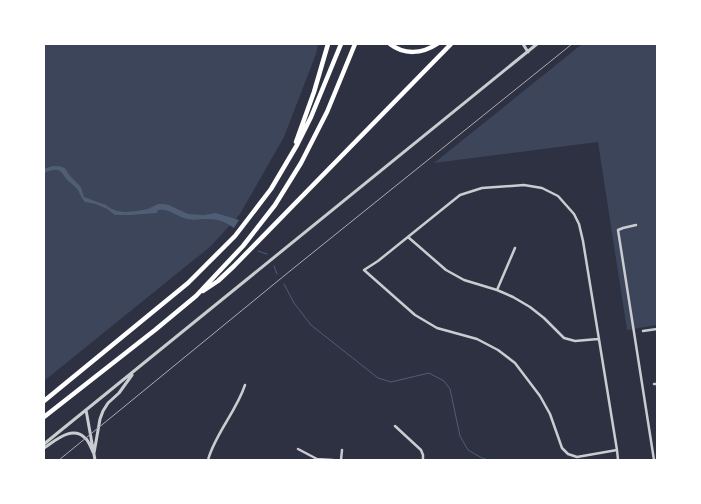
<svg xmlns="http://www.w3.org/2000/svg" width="701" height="504" font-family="Manrope,sans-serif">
<rect width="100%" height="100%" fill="#2d3142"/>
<!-- green -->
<path fill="#3c4559" d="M 44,44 L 318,44 L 316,54 L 284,137 L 240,214 L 211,246 L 44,381 Z
M 582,44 L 657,44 L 657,325 L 627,330 L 598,142 L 434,163 Z"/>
<!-- water -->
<path fill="#4f5d75" d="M 53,166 C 69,166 64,170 73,179 C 82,188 80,184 84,197 L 106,205 L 110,208 L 117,211 L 125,212 L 137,211 L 148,209 L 158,204 L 164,204 L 169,205 L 188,214 L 204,215 L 216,213 L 239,220 L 234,228 C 226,222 218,219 208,219 C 199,219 192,221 184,218 C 175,215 168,208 158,210 L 157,213 L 131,215 L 115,215 L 107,209 L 96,204 L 85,202 C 81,198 80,192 76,188 C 74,185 70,183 67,180 C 59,168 58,168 44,173 L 44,169 Z"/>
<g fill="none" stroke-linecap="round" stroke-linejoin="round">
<!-- stream -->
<path stroke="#4f5d75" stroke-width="1" d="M 258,251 L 267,254
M 274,266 L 277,274
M 284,284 L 294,303 L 311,325 L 378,378 L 391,382 L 429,373 L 444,381 L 450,389 L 460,436 L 468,450 L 482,458 L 489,460"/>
<!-- minor -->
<path stroke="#caccd0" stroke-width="2.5" d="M 636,225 L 623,228 L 618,230 L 654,460
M 408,237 L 446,270 L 464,280 L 497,290 L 513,297 L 530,307 L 544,318 L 564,338 L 575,341 L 598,339
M 497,290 L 515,248
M 643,331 L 657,329
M 654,384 L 657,384
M 395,426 L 421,450 L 423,455 L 423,460
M 298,449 L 317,459 L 333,460
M 617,450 L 577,457 L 568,454 L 562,448 L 550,414 L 540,396 L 515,363 L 498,350 L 477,339 L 437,328 L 415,315 L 364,270 L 378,261 L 460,195 L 482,188 L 524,185 L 542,188 L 558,196 L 574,214 L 579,224 L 583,241 L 617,450 L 618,460
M 208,460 C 215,434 236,412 245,385
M 341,460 L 342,450"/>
<!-- tertiary -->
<path stroke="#caccd0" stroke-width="3" d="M 523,44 L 528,52
M 86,410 L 95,460
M 44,444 L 537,44
M 44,448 C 55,441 72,425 85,438 C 89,441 91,448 93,452
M 94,453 L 100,419 L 103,411 L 108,403 L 119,393 L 132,375"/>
<!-- motorway -->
<path stroke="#fff" stroke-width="4.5" d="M 390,44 C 404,55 422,54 437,44
M 296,142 L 314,92 L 328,44
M 203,291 L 218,281 L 234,266 L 451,44
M 44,401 L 188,283 L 235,236 L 271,189 L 297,145 L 311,117 L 341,44
M 44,417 L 155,330 L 196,296 L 243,246 L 275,205 L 301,163 L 327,112 L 355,44"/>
<!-- rail -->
<path stroke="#abadb3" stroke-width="1" d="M 59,460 L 290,271 L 572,44"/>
</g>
<!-- border -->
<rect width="701" height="504" fill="none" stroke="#ffffff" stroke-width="90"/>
</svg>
